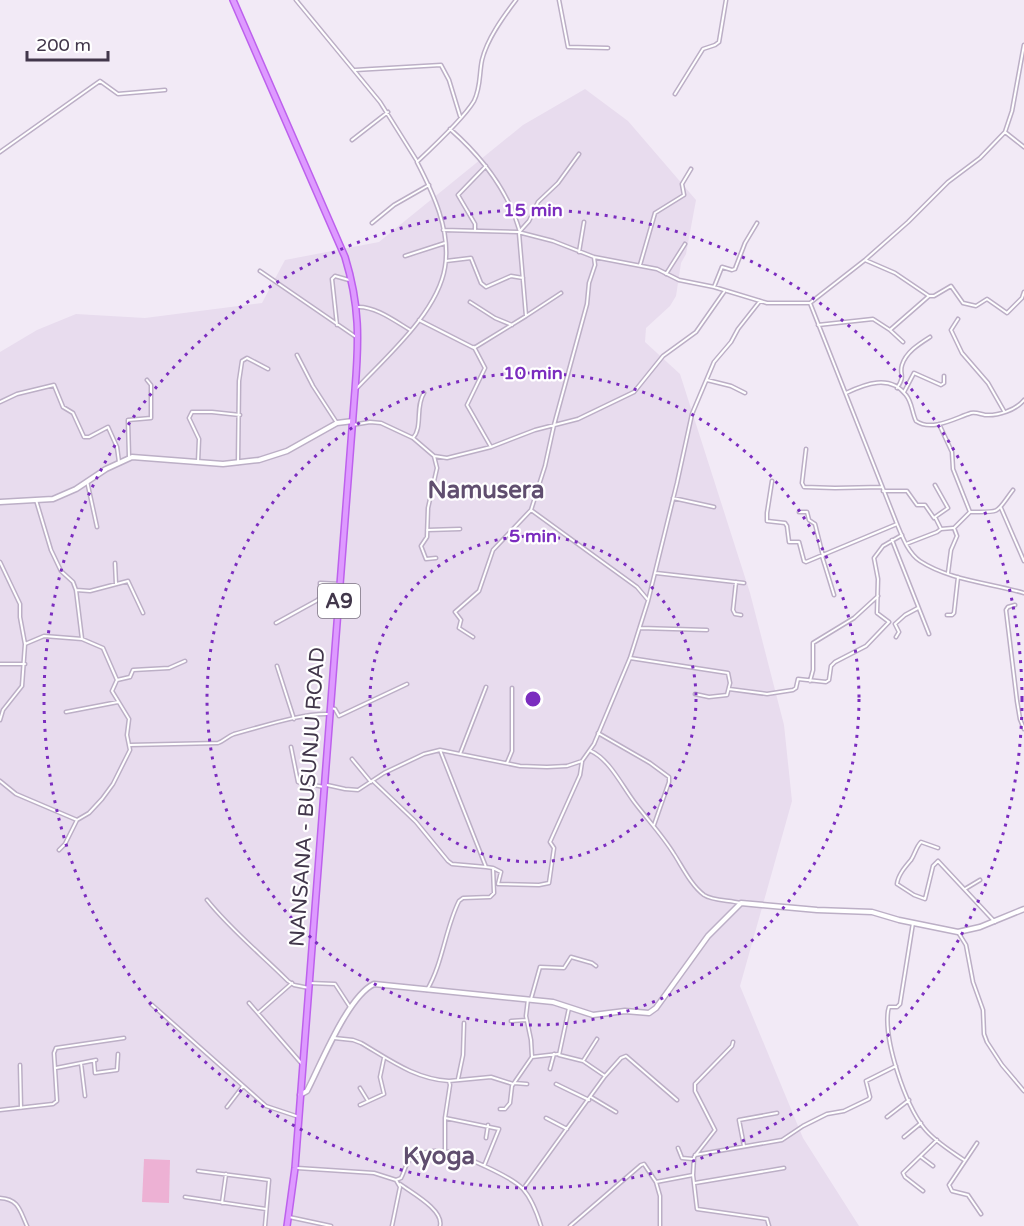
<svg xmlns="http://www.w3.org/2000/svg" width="1024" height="1226" font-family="'Varela Round',sans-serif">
<rect width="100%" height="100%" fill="#f2eaf6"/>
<!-- residential -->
<path fill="#e8dcee" d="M 585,89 L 628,121 L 696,200 L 686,254 L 681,263 L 676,296 L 670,306 L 646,328 L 645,342 L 680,374 L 750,593 L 784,725 L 792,801 L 740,986 L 803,1138 L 859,1226 L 0,1226 L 0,352 L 37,330 L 76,314 L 145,318 L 262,303 L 285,260 L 379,242 L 523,125 Z"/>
<!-- pitch -->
<path fill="#edb1d4" d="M 144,1159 L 170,1160 L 169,1203 L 142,1202 Z"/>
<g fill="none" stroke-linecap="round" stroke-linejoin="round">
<defs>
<path id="minor" d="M 296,0 L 380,102 L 417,161
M 559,0 L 568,47 L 608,48
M 355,70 L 441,65 L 449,80 L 460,116
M 675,94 L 703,49 L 715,45 L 719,42 L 726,0
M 450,129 C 482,157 508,190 520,232
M 1005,132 L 1012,111 L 1024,45
M 352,140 L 388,112
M 0,152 L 100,81 L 118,94 L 165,90
M 372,223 L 394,205 L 429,185
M 443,230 L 518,232 L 553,241 L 594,257 L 657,269 L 679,280 L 714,287 L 767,303 L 810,303 L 865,260 L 908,222 L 948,182 L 980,158 L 1005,132 L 1024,147
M 475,230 L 475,224 L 458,195 L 486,166
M 520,231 L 529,221 L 538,202 L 558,183 L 579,154
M 579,252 L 584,222
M 405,256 L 445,243
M 594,257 L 595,265 L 589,283 L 587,304 L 554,425 L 545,466 L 531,510 L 637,587 L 648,600
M 865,260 L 895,273 L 929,296 L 934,296 L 951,286 L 963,303 L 976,306 L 987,299 L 1007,313 L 1022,298 L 1024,292
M 446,261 L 471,258 L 481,283 L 486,287 L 511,276 L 523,278
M 640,265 L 655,213 L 684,195 L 682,184 L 691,169
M 260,271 L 356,337
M 666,274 L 685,244
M 714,287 L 722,267 L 732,270 L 735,269 L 745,243 L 757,223
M 470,302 L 495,318 L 512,325
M 810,303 L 897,524 C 902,536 908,553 920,561 C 949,580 990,583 1024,593
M 357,307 C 375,306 395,321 410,330
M 526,316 L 561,293
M 958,319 L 951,330 L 962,353 L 988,383 L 1004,411
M 419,320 L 474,348 L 526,316 L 519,233
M 337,325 L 332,279 L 335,276 L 349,280
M 818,325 L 873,319 L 890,330 L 929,296
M 890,330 L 903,342
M 474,347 L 485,368 L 467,405 L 491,447
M 297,355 L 313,386 L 337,423
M 707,380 L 731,386 L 745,393
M 357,388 C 387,356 438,312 445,267 C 451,230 433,193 417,162 C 433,147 464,118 474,101 C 481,87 479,74 482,60 C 487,39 503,17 516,0
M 897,388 C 906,375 899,375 902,365 C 906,352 919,344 930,337
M 904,392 L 914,373 L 941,385 L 944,383 L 944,376
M 846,393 C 865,384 890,374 906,395 C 912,402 912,413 916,421 C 932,432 955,418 971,413 C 976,412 980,414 985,415 C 998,416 1016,410 1024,400
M 0,402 L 17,394 L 54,385 L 63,407 L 73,413 L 84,437 L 89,437 L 108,427 L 117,447 L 119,462
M 939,424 L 952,452 L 953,469 L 970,512 L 954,528 L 957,536 L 951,550 L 948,573
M 352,425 L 370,422 L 381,423 L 413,438 L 434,456 L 447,458 L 491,447 L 535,430 L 578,419 L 634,392 L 663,356 L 696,332 L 724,292
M 413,438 C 423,427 415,407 424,393
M 806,449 L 802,483 L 804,487 L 835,488 L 882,487
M 434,456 L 437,468 L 428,508 L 427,537 L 421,546 L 426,559 L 436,558
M 129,457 L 128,420 L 151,418 L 151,385 L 147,380
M 198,462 L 199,439 L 189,418 L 192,412 L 212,412 L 240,415
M 238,463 L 239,381 L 242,361 L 247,358 L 268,369
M 87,481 L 97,527
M 772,481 L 767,513 L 767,521 L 785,523 L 787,526 L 789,542 L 799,542 L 804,561 L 806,562 L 897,524
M 935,485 L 948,508 L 935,517 L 941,529 L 953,528
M 883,491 L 907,491 L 917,505 L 925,505 L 934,518
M 673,498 L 714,507
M 36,500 L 51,550 L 61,571 L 73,582 L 76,590 L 82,639
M 1001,508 L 1024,561
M 799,512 L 807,512 L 809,520 L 815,524 L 823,556
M 971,512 C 1002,512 995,514 1013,490
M 427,530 L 460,529
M 892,540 L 929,634
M 906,544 L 937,532 L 941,529
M 822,556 L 834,595
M 0,562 L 20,604 L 20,617 L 25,644
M 115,563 L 116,584
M 656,573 L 744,583
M 736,582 L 733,610 L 735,614 L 741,615
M 76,590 L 90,591 L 128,581 L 143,613
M 1015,605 L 1008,607 L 1006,610 L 1017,701 L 1020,719 L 1024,729
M 947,615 L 952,615 L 954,613 L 958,577
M 276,623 L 316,601 L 320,598 L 320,583 L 340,584
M 640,628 L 707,630
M 473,637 L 459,628 L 461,620 L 455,612 L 479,591 L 493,550 L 531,510
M 896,637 L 899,632 L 895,624 L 905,615 L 918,608
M 630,658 L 728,673 L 730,683 L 727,695 L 709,697 L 695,694
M 0,664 L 25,664
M 277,666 L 294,719
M 117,680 L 130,677 L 133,670 L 169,668 L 185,661
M 810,681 L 813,670 L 813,643 L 854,618 L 878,596
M 729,689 L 767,694 L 793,690 L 796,688 L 798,679 L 826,682 L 829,680 L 831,666 L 835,662 L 866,646 L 889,622 L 877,613 L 878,579 L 874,558 L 883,546 L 902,535
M 331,708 L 335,709 L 339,716 L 407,684
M 66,712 L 118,702
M 0,720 L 3,710 L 22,686 L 25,644 L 44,636 L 82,639 L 103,648 L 117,680 L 112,691 L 129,719 L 127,735 L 130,750 L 113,784 L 102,799 L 89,813 L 77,820 L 16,794 L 0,781
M 598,733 L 650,763 L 669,777 L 669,782 L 654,825
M 130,745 L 218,743 C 224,741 228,736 234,734 C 261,727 301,713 329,714
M 291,747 L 298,782 L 324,787
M 591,751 C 610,760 622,786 635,803 C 648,820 663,836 674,854 C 683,868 691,885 704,895 C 713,901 730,900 740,903
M 460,754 L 486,687
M 352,759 L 371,782
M 507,763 L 512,751 L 512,688
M 373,781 L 416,822 L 448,861 L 452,864 L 486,867
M 327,785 L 345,789 L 358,790 L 384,773 L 424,754 L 440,750 L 520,766 L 547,767 L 567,766 L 582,761 L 594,744 L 630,658 L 648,601 L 677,483 L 692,414 L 714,362 L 731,342 L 738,329 L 760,301
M 938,848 L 921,842 C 916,847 915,854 911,860 C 905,867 898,875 897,884 L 914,895 L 925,899 L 933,866 L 938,861 L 995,922
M 59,850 L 65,844 L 77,820
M 493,868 L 501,872 L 498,884 L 539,885 L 549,883 L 554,848 L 550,842 L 580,775 L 582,762
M 965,889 L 980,880
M 207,900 C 231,930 261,954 288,981 L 294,985 L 309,988
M 913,923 L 900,1004 L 897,1007 L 889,1007 L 888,1011 C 884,1041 905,1104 924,1128 C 934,1141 951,1151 964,1160
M 958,932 L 966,945 L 973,982 L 983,1010 L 984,1034 L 987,1042 L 1002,1065 L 1024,1091
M 309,983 L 335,984 L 350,1007
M 427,990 C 443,963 445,929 459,901 L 463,898 L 490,897 L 494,893 L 493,868 L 486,867 L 440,750
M 531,999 L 540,967 L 564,968 L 571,957 L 592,963 L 596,966
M 249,1003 L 302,1064
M 151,1004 L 266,1106 L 299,1117
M 258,1013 L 292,983
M 511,1021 L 526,1020
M 334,1038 L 353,1040 L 361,1043 C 390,1060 415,1079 449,1081 L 450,1085 L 445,1118 L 445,1150
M 532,1057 L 558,1054
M 94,1061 L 95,1073 L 117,1070 L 118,1054
M 583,1061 L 597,1039
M 81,1063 L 85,1096
M 20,1065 L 21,1108
M 56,1068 L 96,1060
M 550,1069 L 554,1054
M 605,1076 L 621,1058 L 626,1056 L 677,1100
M 458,1079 L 463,1055 L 464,1023
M 449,1081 L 491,1077 L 513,1084
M 514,1083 L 527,1084
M 556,1084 L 589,1100
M 360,1088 L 368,1101
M 591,1097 L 616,1112
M 360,1105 L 384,1094 L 380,1077 L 384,1058
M 227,1107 L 243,1086
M 500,1109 L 505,1109 L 510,1103 L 512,1086 L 532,1057 L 531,1040 L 526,1016 L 528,999
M 0,1110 L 53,1104 L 57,1101 L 54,1053 L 56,1048 L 124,1038
M 887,1117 L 909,1100
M 445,1118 L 499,1129 L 484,1166
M 546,1118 L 567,1129
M 904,1137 L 921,1123
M 486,1138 L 488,1125
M 977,1143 L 949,1185 L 952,1191 L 968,1195 L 981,1214
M 744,1146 L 739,1120 L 777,1113
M 678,1148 L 682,1158 L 693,1159
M 695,1155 L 782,1140 L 803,1126 L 827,1114 L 844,1111 L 869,1099 L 870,1097 L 866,1081 L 896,1066
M 921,1157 L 933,1166
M 297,1168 L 374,1173 L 396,1180 L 401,1178 C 405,1171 405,1163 412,1158 C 421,1152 433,1150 444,1151 C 460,1154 511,1176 523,1189 C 532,1199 537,1213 541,1226
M 198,1171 L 269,1180 L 265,1226
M 693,1175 L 697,1209 L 767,1219 L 769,1226
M 656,1182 L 660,1196 L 660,1226
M 695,1183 L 784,1168
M 400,1184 C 412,1193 444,1210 440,1226
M 523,1189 L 605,1076 L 583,1061 L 559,1055 L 569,1008
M 923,1191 L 905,1177 L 903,1173 L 937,1140
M 185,1197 L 266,1209
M 0,1198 C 19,1199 20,1211 27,1226
M 222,1203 L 226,1174
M 289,1217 L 331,1226
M 392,1226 L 400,1187 L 396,1180
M 570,1226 L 641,1165 L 644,1164 L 656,1182 L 693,1175 L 694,1157 L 715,1130 L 695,1091 L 695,1084 L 732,1046 L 733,1042"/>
<path id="tertiary" d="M 0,502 L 53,499 L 76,489 L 106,469 L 132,457 L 223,464 L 259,460 L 287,451 L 337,423 L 353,421
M 300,1095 L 307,1091 C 321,1064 348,996 374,984 L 553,1002 L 593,1015 L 625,1011 L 649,1013 L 656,1008 L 708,936 L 741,903 L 817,910 L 872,912 L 899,920 L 958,932 L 980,927 L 1024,909"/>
<path id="primary" d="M 233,0 L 345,257 C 360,306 359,340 355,390 L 295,1168 L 287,1226"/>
</defs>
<!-- minor casing -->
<use href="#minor" stroke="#bcafc6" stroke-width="5"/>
<!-- tertiary casing -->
<use href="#tertiary" stroke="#bcafc6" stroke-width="7"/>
<!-- primary casing -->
<use href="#primary" stroke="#bd61ed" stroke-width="8"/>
<!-- minor -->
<use href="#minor" stroke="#fff" stroke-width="2"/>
<!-- tertiary -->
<use href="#tertiary" stroke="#fff" stroke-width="4"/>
<!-- primary -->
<use href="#primary" stroke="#de9aff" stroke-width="5"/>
</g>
<!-- distance rings -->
<g fill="none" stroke="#7b2cbf" stroke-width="3" stroke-dasharray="3 6">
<circle cx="533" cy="699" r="163"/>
<circle cx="533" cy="699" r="326"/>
<circle cx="533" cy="699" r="489"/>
</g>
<g text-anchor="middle" stroke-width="4.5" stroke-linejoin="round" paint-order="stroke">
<!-- shield labels -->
<rect fill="#fff" stroke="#7b7381" stroke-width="1.5" x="318" y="584" width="42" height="34" rx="4.5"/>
<g font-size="20" font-weight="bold" fill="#42374b">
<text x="339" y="608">A9</text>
</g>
<!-- street labels -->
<g font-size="21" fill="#42374b" stroke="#fff">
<text transform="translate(307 797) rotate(-86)" y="7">NANSANA - BUSUNJU ROAD</text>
</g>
<!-- quarter labels -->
<g font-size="24" font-weight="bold" fill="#604e6f" stroke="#fff">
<text x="486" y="498">Namusera</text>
<text x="439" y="1164">Kyoga</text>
</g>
</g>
<circle cx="533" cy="699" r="9" fill="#7b2cbf" stroke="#fff" stroke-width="3"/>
<g font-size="18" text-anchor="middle" font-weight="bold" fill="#7b2cbf" stroke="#fff" stroke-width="4.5" stroke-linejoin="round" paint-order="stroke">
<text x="533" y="216">15 min</text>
<text x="533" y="379">10 min</text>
<text x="533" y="542">5 min</text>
</g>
<!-- scale -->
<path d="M27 51v9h81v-9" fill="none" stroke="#42374b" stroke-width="3"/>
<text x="36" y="51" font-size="18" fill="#42374b" stroke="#ffffff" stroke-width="4.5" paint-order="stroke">200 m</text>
</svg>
